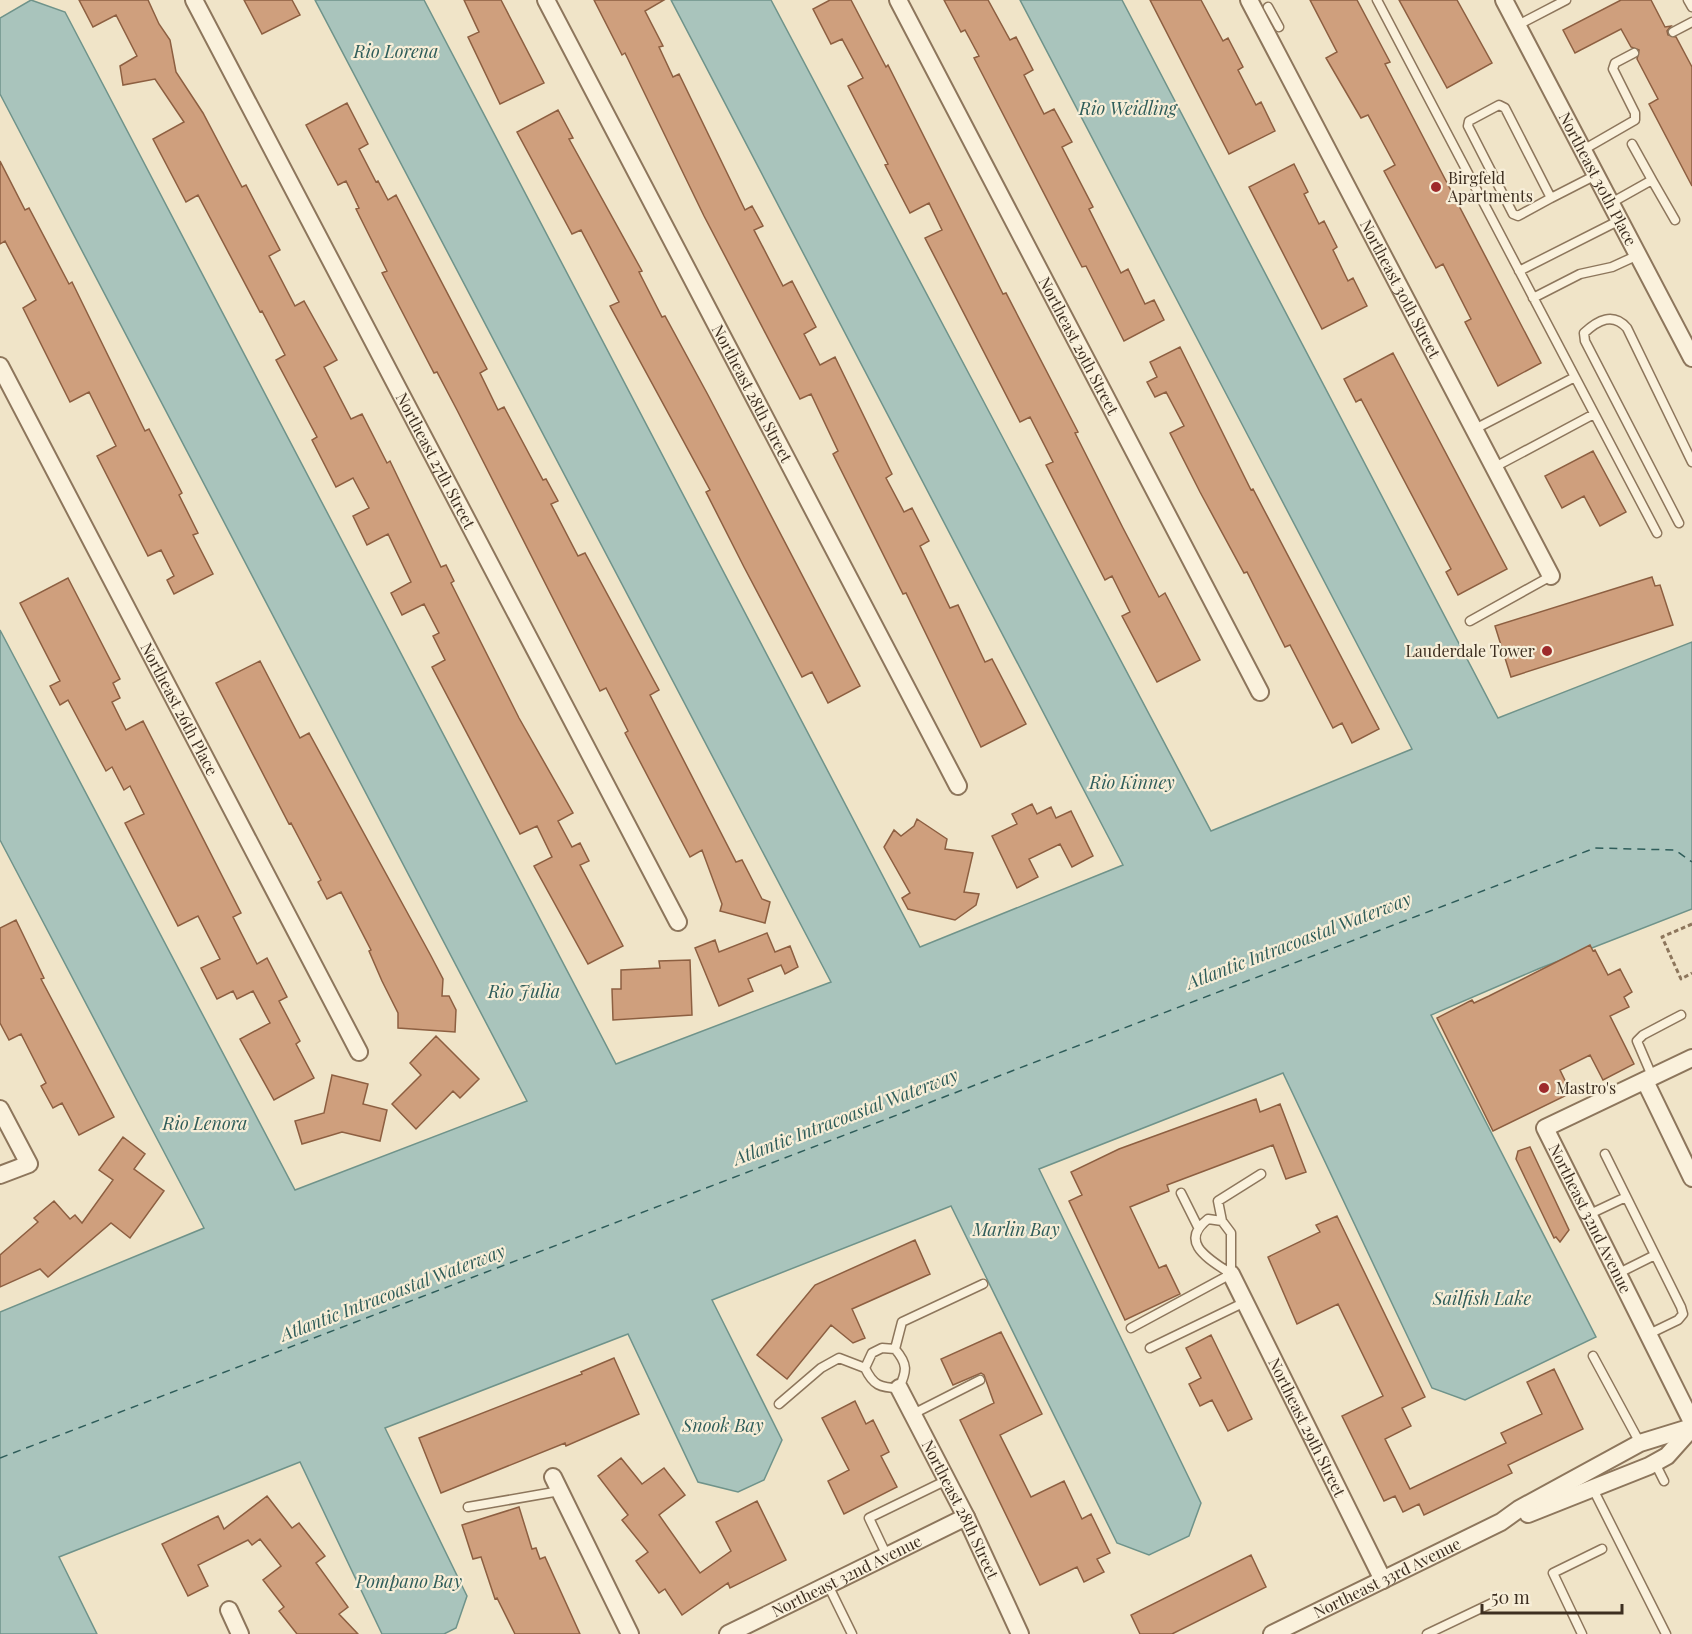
<svg xmlns="http://www.w3.org/2000/svg" width="1692" height="1634" font-family="'Playfair Display',serif">
<rect width="100%" height="100%" fill="#f0e4c8"/>
<!-- water -->
<path fill="#a9c4bc" stroke="#6f938a" stroke-width="1.5" d="M 31,0 L 65,12 L 616,1064 L 831,982 L 315,0 L 424,0 L 920,947 L 1123,865 L 671,0 L 771,0 L 1211,831 L 1412,749 L 1020,0 L 1122,0 L 1498,718 L 1692,642 L 1692,909 L 1538,969 L 1431,1015 L 1596,1337 L 1465,1400 L 1432,1388 L 1283,1073 L 1039,1169 L 1201,1503 L 1189,1536 L 1149,1555 L 1117,1543 L 951,1206 L 712,1300 L 782,1440 L 764,1480 L 738,1492 L 698,1482 L 628,1334 L 385,1428 L 467,1596 L 456,1628 L 444,1634 L 382,1634 L 300,1462 L 59,1557 L 97,1634 L 0,1634 L 0,1312 L 204,1228 L 0,840 L 0,630 L 295,1190 L 527,1101 L 0,94 L 0,18 Z"/>
<g fill="none" stroke-linecap="round" stroke-linejoin="round">
<!-- ferry -->
<path stroke="#2f5d5a" stroke-width="1.5" stroke-dasharray="8 6" stroke-linecap="butt" d="M 0,1458 L 1595,848 L 1675,850 L 1692,862"/>
</g>
<!-- building -->
<path fill="#cf9f7d" stroke="#8d5f41" stroke-width="1.5" d="M 79,0 L 148,0 L 159,24 L 170,40 L 176,72 L 203,113 L 242,187 L 246,185 L 280,250 L 269,256 L 295,306 L 304,301 L 337,360 L 324,367 L 351,419 L 362,414 L 387,463 L 390,461 L 441,567 L 446,565 L 454,581 L 451,583 L 519,718 L 573,813 L 558,821 L 572,847 L 580,843 L 589,861 L 580,865 L 623,946 L 588,964 L 534,866 L 552,857 L 537,826 L 520,834 L 432,667 L 445,660 L 433,636 L 439,633 L 424,604 L 402,615 L 391,593 L 411,582 L 388,534 L 367,545 L 353,516 L 369,508 L 353,478 L 336,487 L 312,440 L 317,437 L 276,360 L 285,355 L 262,311 L 260,312 L 198,195 L 186,202 L 153,139 L 184,122 L 155,79 L 123,85 L 120,66 L 137,56 L 116,15 L 93,27 Z
M 244,0 L 292,0 L 300,15 L 262,34 Z
M 464,0 L 501,0 L 544,83 L 500,104 L 468,37 L 479,32 Z
M 594,0 L 664,0 L 645,11 L 663,46 L 659,47 L 673,77 L 679,74 L 745,210 L 752,206 L 763,226 L 754,230 L 783,286 L 792,281 L 816,327 L 804,334 L 820,365 L 835,357 L 892,474 L 886,478 L 904,512 L 912,508 L 929,541 L 920,546 L 950,608 L 958,605 L 985,662 L 992,659 L 1026,724 L 981,747 L 906,593 L 903,594 L 833,454 L 838,451 L 811,394 L 800,399 L 704,216 L 625,53 L 622,55 Z
M 830,0 L 851,0 L 886,67 L 888,65 L 1003,294 L 1006,293 L 1078,432 L 1075,433 L 1123,528 L 1159,597 L 1165,593 L 1200,660 L 1157,682 L 1122,616 L 1130,612 L 1112,576 L 1105,580 L 1046,465 L 1053,462 L 1030,417 L 1020,422 L 925,238 L 942,230 L 929,203 L 910,213 L 885,165 L 888,164 L 848,86 L 863,78 L 842,39 L 831,44 L 813,9 Z
M 944,0 L 988,0 L 1010,40 L 1016,37 L 1033,70 L 1024,75 L 1044,114 L 1054,109 L 1072,142 L 1062,147 L 1093,207 L 1089,209 L 1121,273 L 1128,269 L 1145,304 L 1154,300 L 1164,320 L 1124,341 L 1086,266 L 1082,267 L 974,58 L 979,56 L 965,30 L 961,32 Z
M 1150,0 L 1201,0 L 1223,41 L 1228,38 L 1243,67 L 1238,70 L 1256,105 L 1261,102 L 1275,131 L 1229,154 Z
M 1310,0 L 1357,0 L 1390,62 L 1385,64 L 1541,363 L 1498,386 L 1465,322 L 1471,319 L 1443,264 L 1436,268 L 1384,171 L 1395,165 L 1368,115 L 1361,118 L 1326,58 L 1337,52 Z
M 1399,0 L 1457,0 L 1492,63 L 1447,88 Z
M 1621,0 L 1651,0 L 1665,27 L 1671,26 L 1667,31 L 1668,35 L 1676,37 L 1692,67 L 1692,186 L 1649,104 L 1658,99 L 1637,59 L 1639,50 L 1631,47 L 1621,29 L 1575,53 L 1563,30 Z
M 347,103 L 368,144 L 359,149 L 376,182 L 378,181 L 388,200 L 396,195 L 487,369 L 480,373 L 498,410 L 504,407 L 543,480 L 546,479 L 558,501 L 551,504 L 578,556 L 585,553 L 659,690 L 650,695 L 736,862 L 742,860 L 762,899 L 770,902 L 765,923 L 720,911 L 722,904 L 702,850 L 690,857 L 625,733 L 628,731 L 606,688 L 600,691 L 457,410 L 437,372 L 434,373 L 382,273 L 387,271 L 356,209 L 359,208 L 346,181 L 338,185 L 306,125 Z
M 558,110 L 573,138 L 569,139 L 642,271 L 639,272 L 662,317 L 665,316 L 708,395 L 860,686 L 828,703 L 812,672 L 802,677 L 744,567 L 706,492 L 710,490 L 610,306 L 619,302 L 581,230 L 572,234 L 517,132 Z
M 0,161 L 25,210 L 29,208 L 69,284 L 72,282 L 145,431 L 149,429 L 182,493 L 179,495 L 198,533 L 193,535 L 213,574 L 174,594 L 167,580 L 174,576 L 161,550 L 148,556 L 97,456 L 116,446 L 89,392 L 70,402 L 23,308 L 36,300 L 5,241 L 0,244 Z
M 1294,164 L 1308,192 L 1304,194 L 1319,224 L 1324,221 L 1337,247 L 1333,250 L 1348,281 L 1353,278 L 1367,306 L 1322,329 L 1249,187 Z
M 1180,347 L 1251,490 L 1253,489 L 1379,729 L 1352,743 L 1342,723 L 1333,728 L 1290,645 L 1285,647 L 1247,572 L 1244,573 L 1200,492 L 1170,433 L 1184,426 L 1166,392 L 1155,397 L 1147,382 L 1157,377 L 1150,362 Z
M 1393,353 L 1507,569 L 1458,595 L 1446,572 L 1451,569 L 1361,399 L 1356,402 L 1344,379 Z
M 1593,451 L 1626,512 L 1600,526 L 1584,496 L 1562,508 L 1545,476 Z
M 1652,577 L 1655,586 L 1660,585 L 1673,625 L 1511,677 L 1495,626 Z
M 68,578 L 120,679 L 113,683 L 120,698 L 112,702 L 126,730 L 143,721 L 241,913 L 233,917 L 257,964 L 267,958 L 287,997 L 279,1001 L 300,1041 L 296,1044 L 314,1078 L 274,1100 L 240,1039 L 270,1023 L 253,991 L 237,999 L 233,991 L 217,999 L 201,968 L 220,959 L 198,916 L 178,926 L 125,823 L 144,814 L 130,786 L 124,790 L 112,767 L 106,771 L 68,700 L 60,705 L 50,686 L 60,681 L 20,603 Z
M 260,661 L 300,738 L 309,733 L 431,956 L 443,979 L 442,996 L 449,996 L 456,1010 L 455,1032 L 398,1028 L 398,1013 L 382,981 L 369,951 L 371,950 L 341,892 L 327,899 L 318,882 L 321,880 L 291,823 L 289,824 L 216,683 Z
M 1032,804 L 1037,814 L 1051,807 L 1056,818 L 1071,811 L 1093,856 L 1072,867 L 1060,844 L 1029,859 L 1038,877 L 1017,888 L 992,836 L 1017,824 L 1012,814 Z
M 917,819 L 947,839 L 945,849 L 973,853 L 964,892 L 979,894 L 976,905 L 955,920 L 908,909 L 902,898 L 910,893 L 884,847 L 894,830 L 901,836 L 914,826 Z
M 16,920 L 44,978 L 41,979 L 114,1117 L 79,1135 L 62,1103 L 53,1108 L 41,1086 L 46,1083 L 21,1034 L 9,1040 L 0,1023 L 0,928 Z
M 767,933 L 775,952 L 790,946 L 798,967 L 785,974 L 781,965 L 748,979 L 753,991 L 719,1006 L 695,948 L 715,940 L 719,952 Z
M 1590,945 L 1593,951 L 1595,950 L 1608,975 L 1620,969 L 1632,992 L 1624,997 L 1629,1007 L 1610,1016 L 1634,1064 L 1603,1080 L 1590,1055 L 1560,1070 L 1571,1093 L 1493,1131 L 1437,1018 L 1472,1000 L 1474,1003 L 1489,996 Z
M 690,960 L 692,1015 L 613,1020 L 612,989 L 621,989 L 621,970 L 660,968 L 659,961 Z
M 436,1036 L 479,1079 L 460,1098 L 453,1091 L 416,1129 L 392,1104 L 421,1075 L 410,1063 Z
M 332,1075 L 368,1084 L 363,1104 L 387,1110 L 380,1141 L 342,1132 L 302,1144 L 295,1121 L 324,1113 Z
M 1256,1099 L 1260,1112 L 1280,1104 L 1306,1172 L 1286,1179 L 1273,1145 L 1167,1185 L 1169,1191 L 1130,1207 L 1159,1268 L 1166,1265 L 1180,1294 L 1125,1320 L 1069,1201 L 1082,1195 L 1071,1172 L 1119,1149 Z
M 123,1137 L 145,1154 L 134,1169 L 164,1191 L 130,1238 L 111,1223 L 48,1277 L 40,1269 L 0,1287 L 0,1255 L 38,1222 L 34,1218 L 54,1201 L 70,1219 L 75,1215 L 82,1223 L 113,1180 L 99,1170 Z
M 1530,1147 L 1569,1230 L 1560,1242 L 1556,1237 L 1554,1238 L 1516,1159 L 1518,1151 Z
M 1337,1216 L 1425,1397 L 1402,1408 L 1411,1426 L 1385,1439 L 1410,1489 L 1506,1443 L 1501,1433 L 1542,1414 L 1527,1382 L 1554,1369 L 1583,1429 L 1508,1465 L 1512,1473 L 1424,1515 L 1419,1504 L 1403,1512 L 1395,1496 L 1384,1501 L 1342,1416 L 1383,1396 L 1338,1304 L 1297,1324 L 1268,1257 L 1320,1232 L 1316,1225 Z
M 915,1240 L 930,1274 L 852,1309 L 865,1338 L 853,1343 L 831,1325 L 787,1379 L 757,1355 L 815,1285 Z
M 1001,1332 L 1042,1414 L 1000,1435 L 1031,1497 L 1064,1481 L 1082,1519 L 1091,1514 L 1110,1553 L 1097,1559 L 1104,1572 L 1084,1582 L 1077,1567 L 1040,1585 L 960,1420 L 994,1403 L 984,1375 L 981,1373 L 953,1385 L 941,1359 Z
M 1211,1335 L 1252,1419 L 1228,1431 L 1212,1400 L 1200,1406 L 1189,1384 L 1201,1378 L 1186,1348 Z
M 614,1358 L 639,1414 L 566,1446 L 565,1443 L 441,1493 L 419,1438 L 582,1374 L 581,1372 Z
M 855,1401 L 866,1424 L 873,1420 L 889,1452 L 881,1456 L 897,1487 L 844,1514 L 828,1481 L 849,1470 L 822,1418 Z
M 621,1458 L 642,1484 L 664,1468 L 685,1495 L 659,1515 L 700,1573 L 731,1551 L 716,1522 L 757,1501 L 786,1560 L 730,1588 L 728,1583 L 682,1615 L 665,1589 L 659,1593 L 636,1561 L 648,1552 L 622,1520 L 628,1515 L 598,1476 Z
M 267,1496 L 292,1528 L 299,1523 L 325,1556 L 316,1563 L 348,1607 L 339,1614 L 358,1634 L 297,1634 L 279,1611 L 284,1607 L 263,1580 L 281,1566 L 260,1539 L 252,1545 L 248,1540 L 198,1565 L 208,1586 L 188,1596 L 162,1544 L 218,1516 L 224,1529 Z
M 519,1507 L 532,1549 L 536,1548 L 540,1559 L 545,1557 L 580,1634 L 515,1634 L 497,1598 L 495,1599 L 481,1557 L 473,1559 L 462,1525 Z
M 1251,1555 L 1266,1587 L 1172,1634 L 1140,1634 L 1131,1615 Z"/>
<g fill="none" stroke-linecap="round" stroke-linejoin="round">
<defs>
<path id="lane" d="M 1377,0 L 1657,533
M 1688,0 L 1692,7
M 1268,7 L 1279,27
M 1518,25 L 1566,0
M 1673,32 L 1692,22
M 1632,144 L 1652,180
M 1583,150 L 1635,120 L 1635,113 L 1613,69 L 1615,63 L 1634,53
M 1551,198 L 1518,216 L 1513,214 L 1468,126 L 1469,121 L 1499,105 L 1505,108 L 1551,198 L 1596,175
M 1611,203 L 1652,180 L 1675,220
M 1519,271 L 1620,220
M 1533,298 L 1580,274 L 1612,267 L 1638,255
M 1473,430 L 1575,377
M 1493,468 L 1594,414
M 1679,523 L 1585,341 L 1584,333 C 1598,320 1613,312 1627,328 L 1692,462
M 1470,621 L 1551,576
M 1652,1076 L 1637,1041 L 1643,1035 L 1681,1015
M 1605,1154 L 1681,1307 L 1683,1314 L 1678,1320 L 1649,1334
M 1181,1193 L 1198,1227
M 1590,1214 L 1626,1197
M 1208,1219 L 1222,1221 L 1231,1233 L 1231,1274 C 1211,1260 1177,1243 1208,1219 Z
M 1222,1221 L 1218,1201 L 1261,1174
M 1619,1273 L 1655,1255
M 1131,1328 L 1231,1274
M 1150,1348 L 1245,1302
M 1593,1356 L 1640,1443
M 865,1368 L 872,1353 L 882,1348 L 895,1349
M 779,1404 L 821,1368 L 839,1358 L 865,1368 C 873,1385 880,1388 899,1388 C 907,1371 908,1364 895,1349 L 902,1322 L 983,1284
M 913,1414 L 980,1380
M 1655,1463 L 1664,1481
M 1592,1487 L 1666,1634
M 468,1507 L 560,1491
M 887,1556 L 869,1518 L 947,1480
M 828,1585 L 852,1634
M 1427,1634 L 1492,1603
M 1582,1634 L 1553,1573 L 1602,1549"/>
<g id="street">
<path id="s1" d="M 194,0 L 678,922"/>
<path id="s2" d="M 546,0 L 958,786"/>
<path id="s3" d="M 898,0 L 1260,692"/>
<path id="s4" d="M 1249,0 L 1551,576"/>
<path id="s5" d="M 1504,0 L 1692,358"/>
<path id="s6" d="M 0,366 L 359,1052"/>
<path id="s7" d="M 1692,1058 L 1545,1128 L 1692,1422"/>
<path d="M 1645,1081 L 1692,1178"/>
<path d="M 0,1109 L 29,1164 L 0,1175"/>
<path id="s8" d="M 1231,1274 L 1383,1580"/>
<path id="s9" d="M 899,1388 L 966,1517 L 1020,1634"/>
<path d="M 553,1477 L 630,1634"/>
<path d="M 1528,1514 L 1649,1466 L 1667,1456 L 1692,1428"/>
<path d="M 229,1610 L 240,1634"/>
<path id="s10" d="M 728,1634 L 966,1517"/>
<path id="s11" d="M 1272,1634 L 1501,1522 L 1519,1509 L 1640,1443 L 1692,1427"/>
</g>
</defs>
<!-- lane casing -->
<use href="#lane" stroke="#8d765c" stroke-width="11"/>
<!-- street casing -->
<use href="#street" stroke="#8d765c" stroke-width="20"/>
<!-- path -->
<path stroke="#8d765c" stroke-width="3" stroke-dasharray="4.5 3" stroke-linecap="butt" d="M 1692,924 L 1662,937 L 1681,979 L 1692,973"/>
<!-- lane -->
<use href="#lane" stroke="#faf1dc" stroke-width="8"/>
<!-- street -->
<use href="#street" stroke="#faf1dc" stroke-width="16"/>
</g>
<!-- markers -->
<g fill="#9e2a2b" stroke="#f7eed8" stroke-width="2">
<circle cx="1436" cy="187" r="6"/>
<circle cx="1547" cy="651" r="6"/>
<circle cx="1544" cy="1088" r="6"/>
</g>
<g text-anchor="middle" stroke-width="4.5" stroke-linejoin="round" paint-order="stroke">
<!-- poi labels -->
<g font-size="16" fill="#3d2e20" stroke="#f7eed8" text-anchor="start">
<text x="1448" y="184">Birgfeld<tspan x="1448" dy="18">Apartments</tspan></text>
<text x="1535" y="657" text-anchor="end">Lauderdale Tower</text>
<text x="1556" y="1094">Mastro's</text>
</g>
<!-- street labels -->
<g font-size="16" fill="#3d2e20" stroke="#f7eed8">
<text dy="6" stroke="none"><textPath href="#s5" startOffset="202">Northeast 30th Place</textPath></text>
<text dy="6" stroke="none"><textPath href="#s4" startOffset="326">Northeast 30th Street</textPath></text>
<text dy="6" stroke="none"><textPath href="#s3" startOffset="390">Northeast 29th Street</textPath></text>
<text dy="6" stroke="none"><textPath href="#s2" startOffset="444">Northeast 28th Street</textPath></text>
<text dy="6" stroke="none"><textPath href="#s1" startOffset="520">Northeast 27th Street</textPath></text>
<text dy="6" stroke="none"><textPath href="#s6" startOffset="387">Northeast 26th Place</textPath></text>
<text dy="6" stroke="none"><textPath href="#s7" startOffset="264">Northeast 32nd Avenue</textPath></text>
<text dy="6" stroke="none"><textPath href="#s8" startOffset="171">Northeast 29th Street</textPath></text>
<text dy="6" stroke="none"><textPath href="#s9" startOffset="136">Northeast 28th Street</textPath></text>
<text dy="6" stroke="none"><textPath href="#s10" startOffset="132">Northeast 32nd Avenue</textPath></text>
<text dy="6" stroke="none"><textPath href="#s11" startOffset="128">Northeast 33rd Avenue</textPath></text>
</g>
<!-- water labels -->
<g font-size="18" font-style="italic" fill="#2f5d5a" stroke="#f7eed8">
<text x="396" y="58">Rio Lorena</text>
<text x="1128" y="115">Rio Weidling</text>
<text x="1132" y="789">Rio Kinney</text>
<text transform="translate(1299 941) rotate(-21)" y="6">Atlantic Intracoastal Waterway</text>
<text x="524" y="998">Rio Julia</text>
<text transform="translate(846 1117) rotate(-21)" y="6">Atlantic Intracoastal Waterway</text>
<text x="205" y="1130">Rio Lenora</text>
<text x="1016" y="1236">Marlin Bay</text>
<text transform="translate(393 1293) rotate(-21)" y="6">Atlantic Intracoastal Waterway</text>
<text x="1482" y="1305">Sailfish Lake</text>
<text x="723" y="1432">Snook Bay</text>
<text x="409" y="1588">Pompano Bay</text>
</g>
</g>
<!-- scale -->
<path d="M1482 1604v9h140v-9" fill="none" stroke="#3d2e20" stroke-width="3"/>
<text x="1491" y="1604" font-size="18" fill="#3d2e20" stroke="#f7eed8" stroke-width="4.5" paint-order="stroke">50 m</text>
</svg>
